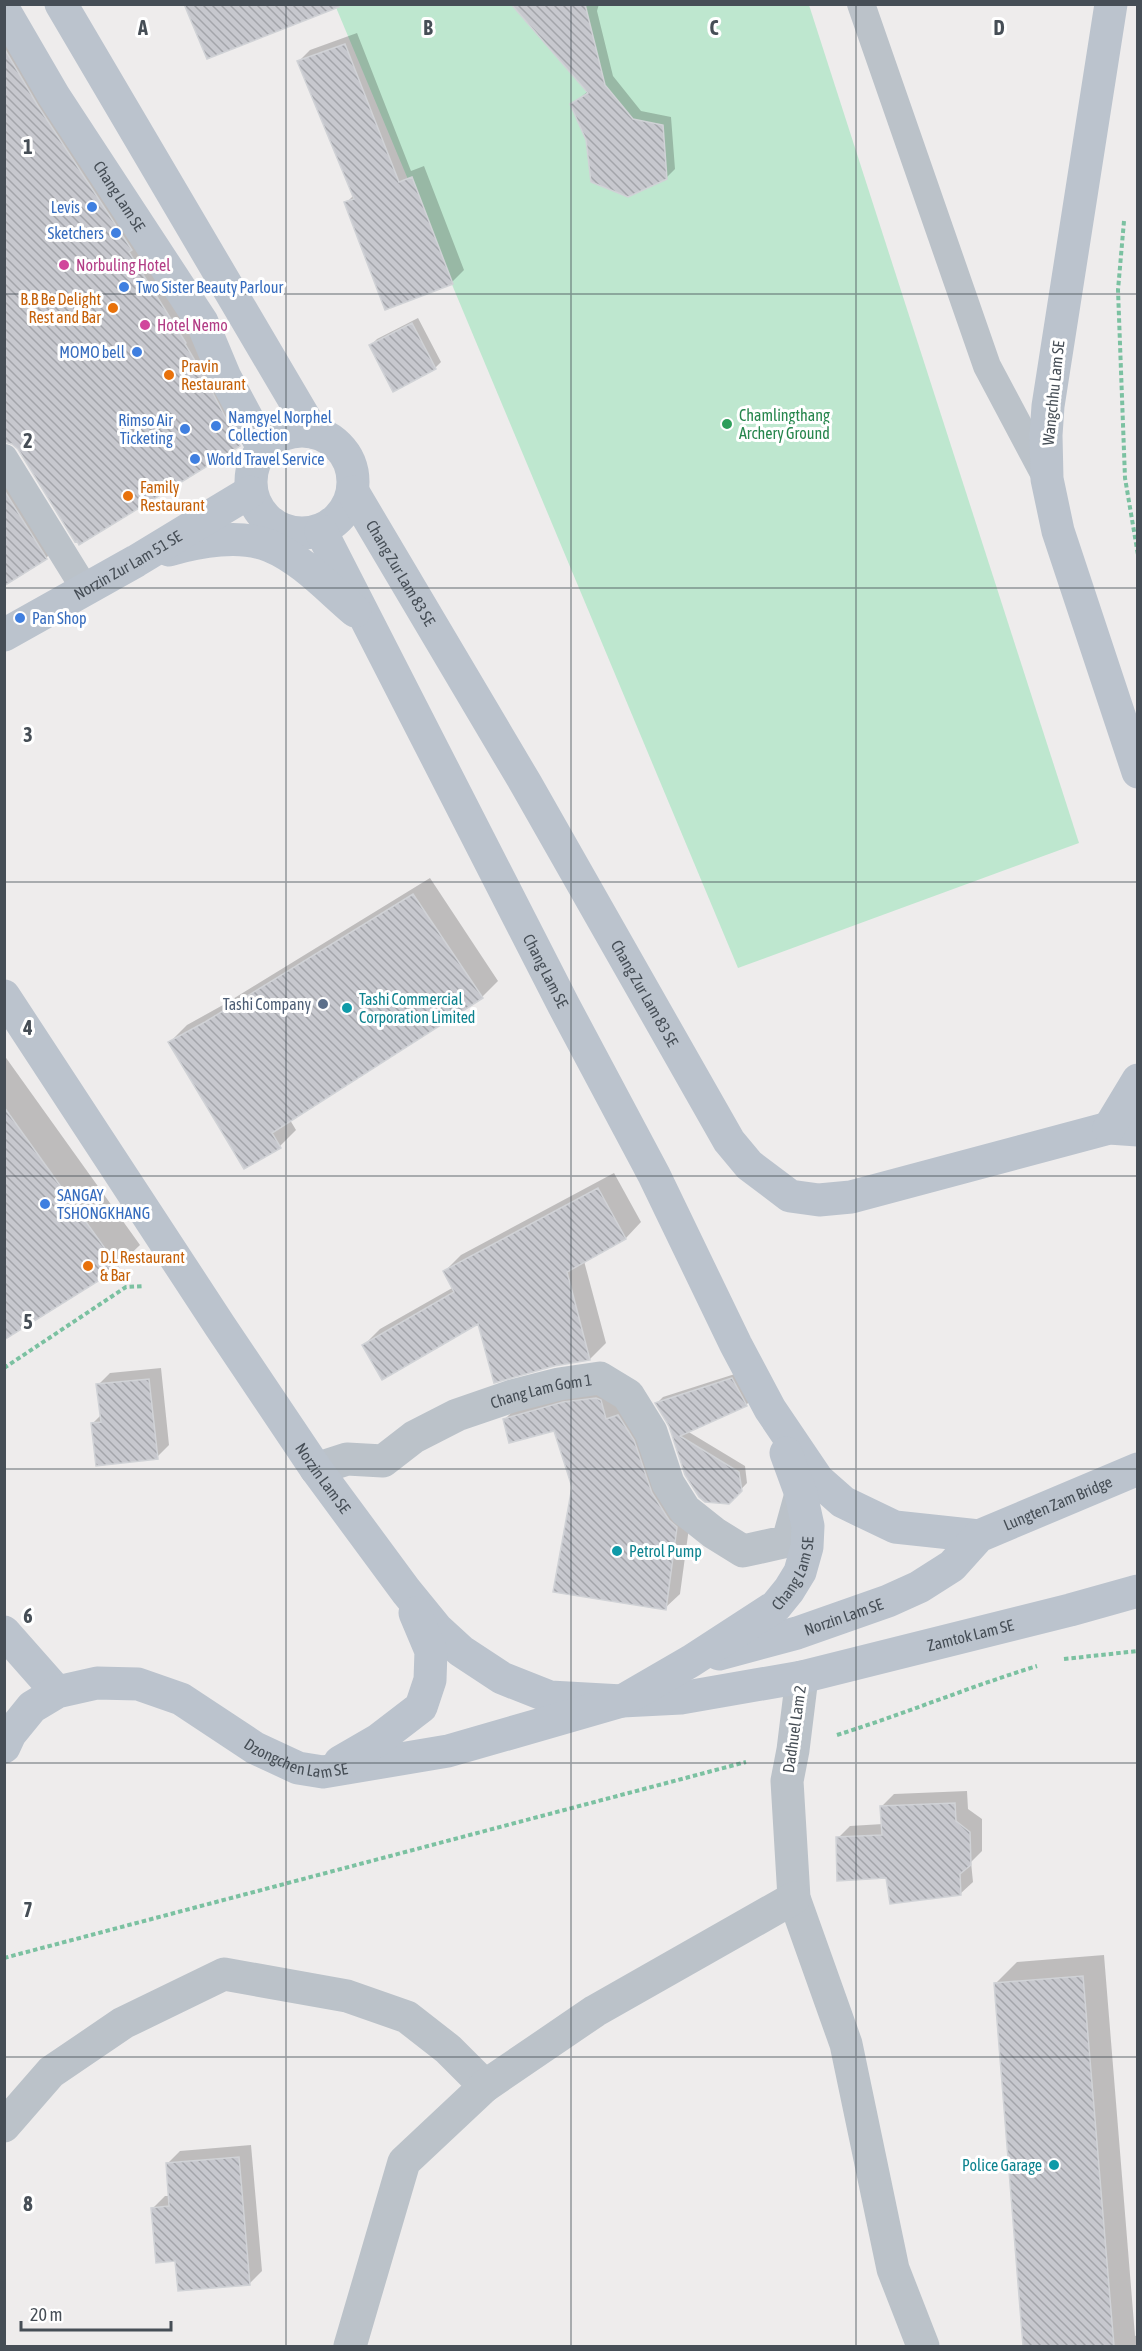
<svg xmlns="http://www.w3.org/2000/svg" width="1142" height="2351" font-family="'Asap Condensed',sans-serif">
<defs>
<pattern id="building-back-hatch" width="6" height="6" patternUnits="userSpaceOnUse" patternTransform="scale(1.5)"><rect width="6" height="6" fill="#c7c8ce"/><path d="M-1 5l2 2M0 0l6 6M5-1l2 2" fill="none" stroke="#a3a5aa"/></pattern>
</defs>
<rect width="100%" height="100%" fill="#eeecec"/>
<!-- garden -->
<path fill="#bee7cf" d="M 335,5 L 809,5 L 1079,843 L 738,968 Z"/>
<!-- shadow -->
<path fill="#0003" d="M 4,4 L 257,427 L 239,444 L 80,543 L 19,448 L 12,442 L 4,440 Z
M 519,4 L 599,4 L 597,11 L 613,76 L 641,111 L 671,117 L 675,169 L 666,178 L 588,139 L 572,105 L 588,91 Z
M 357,33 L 411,171 L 424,166 L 464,270 L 452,282 L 346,203 L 354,195 L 298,62 L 310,50 Z
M 418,318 L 441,362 L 435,368 L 371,345 L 377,339 Z
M 4,441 L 7,448 L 64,540 L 46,558 L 4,584 Z
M 430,878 L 498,981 L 482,997 L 290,1120 L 296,1130 L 280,1146 L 170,1042 L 187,1025 L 223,1005 Z
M 4,1055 L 140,1245 L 118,1266 L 4,1338 Z
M 614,1173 L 641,1222 L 626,1238 L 584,1261 L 606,1343 L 590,1359 L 479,1322 L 364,1345 L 380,1329 L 454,1287 L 445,1271 L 461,1255 Z
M 161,1368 L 169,1445 L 157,1457 L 93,1423 L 101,1415 L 98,1385 L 110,1373 Z
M 738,1373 L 752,1399 L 746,1405 L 687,1431 L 745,1466 L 747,1483 L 728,1503 L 670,1425 L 657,1403 L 663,1397 Z
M 611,1384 L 691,1513 L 680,1594 L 665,1608 L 574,1487 L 555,1429 L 505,1419 L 519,1405 Z
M 967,1791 L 968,1809 L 982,1819 L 982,1851 L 971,1862 L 973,1882 L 960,1894 L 888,1877 L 838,1838 L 850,1826 L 883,1824 L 882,1806 L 894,1794 Z
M 1104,1955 L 1135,2336 L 1138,2335 L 1138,2346 L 1025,2346 L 996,1983 L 1017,1962 Z
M 251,2145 L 262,2271 L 249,2284 L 177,2259 L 153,2208 L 165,2196 L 170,2196 L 167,2164 L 180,2151 Z"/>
<!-- building -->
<path fill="url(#building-back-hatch)" stroke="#d0d2d6" stroke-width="1.5" d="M 184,4 L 339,4 L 339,7 L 207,59 Z
M 511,4 L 585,4 L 605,85 L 633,119 L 663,125 L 667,179 L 628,197 L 591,182 L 586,140 L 570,104 L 588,93 Z
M 345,44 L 399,182 L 412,177 L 453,284 L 385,310 L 344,202 L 354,199 L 297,61 Z
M 4,48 L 38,106 L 132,250 L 129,252 L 186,343 L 185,344 L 203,374 L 240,446 L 79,545 L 77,541 L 75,542 L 18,449 L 12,444 L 4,442 Z
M 412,323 L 436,369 L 393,392 L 369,345 Z
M 4,490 L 47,559 L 4,586 Z
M 413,894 L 483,998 L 272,1133 L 281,1148 L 244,1169 L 168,1042 L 205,1022 Z
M 4,1107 L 119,1268 L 4,1340 Z
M 598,1188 L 626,1239 L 567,1272 L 590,1360 L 554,1366 L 494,1383 L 478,1324 L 382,1380 L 362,1345 L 454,1292 L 443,1271 Z
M 732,1378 L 747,1406 L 680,1436 L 739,1472 L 742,1491 L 729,1504 L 705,1502 L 699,1497 L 685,1475 L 669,1426 L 655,1403 Z
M 149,1379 L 158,1459 L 96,1466 L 91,1423 L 101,1422 L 96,1384 Z
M 596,1398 L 601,1400 L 606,1419 L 618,1415 L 634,1440 L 652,1493 L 669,1520 L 677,1527 L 666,1610 L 553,1592 L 572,1487 L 554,1431 L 509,1443 L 503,1419 L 563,1402 Z
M 955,1803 L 956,1821 L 970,1832 L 971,1865 L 960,1874 L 961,1895 L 890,1904 L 886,1878 L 837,1881 L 836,1837 L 882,1835 L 880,1806 Z
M 1083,1976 L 1114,2346 L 1023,2346 L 994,1983 Z
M 239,2157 L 250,2285 L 178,2291 L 175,2261 L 156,2263 L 151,2208 L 169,2206 L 166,2163 Z"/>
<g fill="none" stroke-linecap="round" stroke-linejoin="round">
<!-- path -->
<path stroke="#7bc1a1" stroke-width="4" stroke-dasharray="4.5 3" stroke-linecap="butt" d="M 1124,221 L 1118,290 L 1125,478 L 1138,555
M 4,1368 L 126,1287 L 144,1286
M 1064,1659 L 1138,1651
M 837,1735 C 904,1714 969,1687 1037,1666
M 4,1958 L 746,1762"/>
<!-- lane -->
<path stroke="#bbc2c9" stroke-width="28" d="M 861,4 L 987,366 L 1047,479
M 4,458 L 85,589"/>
<!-- street -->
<g stroke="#bbc2c9" stroke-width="33">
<path id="s1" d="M 316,1469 L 347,1459 L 383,1461 L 414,1437 L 457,1415 L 512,1396 L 559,1384 L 600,1378 L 628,1395 L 651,1432 L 668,1483 L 685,1510 L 714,1533 L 743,1551 L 788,1541 L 801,1494"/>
<path d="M 802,1677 L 793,1750 L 787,1781 L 794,1898 L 846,2044 L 893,2269 L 923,2346"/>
<path d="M 4,2126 L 51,2072 L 123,2023 L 224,1974 L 347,1996 L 407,2017 L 448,2049 L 485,2086"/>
<path d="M 350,2346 L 404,2162 L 485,2086 L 595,2011 L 794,1898"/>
</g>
<!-- secondary -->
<g stroke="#bbc3cd" stroke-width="33">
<path d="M 61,4 L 313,432"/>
<path d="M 1111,4 L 1048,406 L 1046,435 L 1047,479 L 1058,531 L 1138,772"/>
<path id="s2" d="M 4,10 L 54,96 L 202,322 L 225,377 L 263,448"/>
<circle cx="302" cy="482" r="51"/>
<path id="s3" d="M 353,492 L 526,784 L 729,1141 L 749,1165 L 790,1196 L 819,1200 L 851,1197 L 1109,1128 L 1138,1130"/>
<path id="s4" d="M 321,531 L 564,1006 L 654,1175 L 736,1345 L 770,1409 L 818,1480 L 843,1502 L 895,1527 L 979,1536"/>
<path d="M 169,550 C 199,541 241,534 270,546 C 302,559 329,589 355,611"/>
<path id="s5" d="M 4,635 L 136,561 L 250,492"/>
<path id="s6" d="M 4,996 L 220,1326 L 316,1469 L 406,1591 L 437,1629 L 461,1651 L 502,1678 L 550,1697 L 622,1701 L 681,1698 L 802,1677 L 1070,1610 L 1138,1591"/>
<path d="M 1109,1128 L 1138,1080"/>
<path d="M 4,1632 L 57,1692"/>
<path id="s7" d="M 719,1654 L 797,1633 L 888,1601 L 919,1587 L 952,1566 L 979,1536 L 1138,1469"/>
<path id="s8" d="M 4,1747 L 10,1734 L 32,1707 L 57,1692 L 97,1683 L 138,1684 L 181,1699 L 255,1748 L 298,1768 L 323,1772 L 448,1751 L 622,1701 L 691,1661 L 776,1606 L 789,1590 L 800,1572 L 807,1547 L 808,1526 L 801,1494 L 786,1453"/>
<path d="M 340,1762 L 378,1740 L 421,1707 L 430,1680 L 431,1651 L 415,1613"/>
</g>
</g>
<!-- grid -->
<path fill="none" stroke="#464e56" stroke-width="1.5" stroke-opacity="0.55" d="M 286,4 L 286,2346M 571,4 L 571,2346M 856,4 L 856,2346M 4,294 L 1138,294M 4,588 L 1138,588M 4,882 L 1138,882M 4,1176 L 1138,1176M 4,1469 L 1138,1469M 4,1763 L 1138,1763M 4,2057 L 1138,2057"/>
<!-- markers -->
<g fill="#3f7fe0" stroke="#fff" stroke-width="2">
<circle cx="92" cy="207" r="6"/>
<circle cx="116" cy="233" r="6"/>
<circle cx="124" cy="287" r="6"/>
<circle cx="137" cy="352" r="6"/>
<circle cx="216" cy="426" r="6"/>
<circle cx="185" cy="429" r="6"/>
<circle cx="195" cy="459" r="6"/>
<circle cx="20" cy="618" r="6"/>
<circle cx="45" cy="1204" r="6"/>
</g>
<g fill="#d1479c" stroke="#fff" stroke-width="2">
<circle cx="64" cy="265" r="6"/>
<circle cx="145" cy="325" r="6"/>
</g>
<g fill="#e8710a" stroke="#fff" stroke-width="2">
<circle cx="113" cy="308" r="6"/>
<circle cx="169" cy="375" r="6"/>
<circle cx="128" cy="496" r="6"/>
<circle cx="88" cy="1266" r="6"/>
</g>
<circle fill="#2e9e5b" stroke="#fff" stroke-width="2" cx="727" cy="424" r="6"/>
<circle fill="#5c6f8a" stroke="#fff" stroke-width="2" cx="323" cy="1004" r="6"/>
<g fill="#0f9aa8" stroke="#fff" stroke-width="2">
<circle cx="347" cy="1008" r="6"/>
<circle cx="617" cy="1551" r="6"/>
<circle cx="1054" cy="2165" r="6"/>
</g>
<g text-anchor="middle" stroke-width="6" stroke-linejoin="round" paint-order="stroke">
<!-- street labels -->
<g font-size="16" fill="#464e56" stroke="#fff">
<text dy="6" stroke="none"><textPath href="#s2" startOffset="219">Chang Lam SE</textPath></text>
<text transform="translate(1053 393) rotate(-84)" y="6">Wangchhu Lam SE</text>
<text dy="6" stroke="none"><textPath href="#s5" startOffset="142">Norzin Zur Lam 51 SE</textPath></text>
<text dy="6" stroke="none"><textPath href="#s3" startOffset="94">Chang Zur Lam 83 SE</textPath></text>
<text dy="6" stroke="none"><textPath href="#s4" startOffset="494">Chang Lam SE</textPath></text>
<text dy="6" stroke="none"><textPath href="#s3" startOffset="580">Chang Zur Lam 83 SE</textPath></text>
<text dy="6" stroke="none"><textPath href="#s1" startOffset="244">Chang Lam Gom 1</textPath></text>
<text dy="6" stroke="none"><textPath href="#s6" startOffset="578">Norzin Lam SE</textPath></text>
<text dy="6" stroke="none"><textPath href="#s7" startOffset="376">Lungten Zam Bridge</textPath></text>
<text dy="6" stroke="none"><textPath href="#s8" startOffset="894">Chang Lam SE</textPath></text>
<text dy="6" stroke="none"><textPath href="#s7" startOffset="130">Norzin Lam SE</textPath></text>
<text dy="6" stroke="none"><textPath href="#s6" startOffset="1328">Zamtok Lam SE</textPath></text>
<text transform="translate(794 1729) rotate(-82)" y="6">Dadhuel Lam 2</text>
<text dy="6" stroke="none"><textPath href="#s8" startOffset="338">Dzongchen Lam SE</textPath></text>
</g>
<!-- shop labels -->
<g font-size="16" fill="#366cbe" stroke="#fff" text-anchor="start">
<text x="80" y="213" text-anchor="end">Levis</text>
<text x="104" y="239" text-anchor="end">Sketchers</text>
<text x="136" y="293">Two Sister Beauty Parlour</text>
<text x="125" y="358" text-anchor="end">MOMO bell</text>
<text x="228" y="423">Namgyel Norphel<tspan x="228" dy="18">Collection</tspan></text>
<text x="173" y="426" text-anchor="end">Rimso Air<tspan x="173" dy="18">Ticketing</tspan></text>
<text x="207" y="465">World Travel Service</text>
<text x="32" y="624">Pan Shop</text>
<text x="57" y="1201">SANGAY<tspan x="57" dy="18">TSHONGKHANG</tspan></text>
</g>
<!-- hotel labels -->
<g font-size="16" fill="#b23c85" stroke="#fff" text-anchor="start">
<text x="76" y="271">Norbuling Hotel</text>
<text x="157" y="331">Hotel Nemo</text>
</g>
<!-- food labels -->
<g font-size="16" fill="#c56008" stroke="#fff" text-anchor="start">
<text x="101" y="305" text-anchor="end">B.B Be Delight<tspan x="101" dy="18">Rest and Bar</tspan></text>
<text x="181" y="372">Pravin<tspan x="181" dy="18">Restaurant</tspan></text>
<text x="140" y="493">Family<tspan x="140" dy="18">Restaurant</tspan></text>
<text x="100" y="1263">D.L Restaurant<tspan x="100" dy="18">&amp; Bar</tspan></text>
</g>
<!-- leisure labels -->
<g font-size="16" fill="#27864d" stroke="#fff" text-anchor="start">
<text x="739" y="421">Chamlingthang<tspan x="739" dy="18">Archery Ground</tspan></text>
</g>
<!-- culture labels -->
<g font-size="16" fill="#0d838f" stroke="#fff" text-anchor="start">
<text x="359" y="1005">Tashi Commercial<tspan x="359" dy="18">Corporation Limited</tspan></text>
<text x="629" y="1557">Petrol Pump</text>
<text x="1042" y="2171" text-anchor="end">Police Garage</text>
</g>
<!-- service labels -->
<g font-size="16" fill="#4e5e75" stroke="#fff" text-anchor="end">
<text x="311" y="1010">Tashi Company</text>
</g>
</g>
<g font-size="20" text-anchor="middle" font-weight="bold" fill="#464e56" stroke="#fff" stroke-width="6" stroke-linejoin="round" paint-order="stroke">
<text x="143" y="35">A</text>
<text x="428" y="35">B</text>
<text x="714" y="35">C</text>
<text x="999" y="35">D</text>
<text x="28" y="154">1</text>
<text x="28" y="448">2</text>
<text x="28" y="742">3</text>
<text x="28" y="1035">4</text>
<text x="28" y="1329">5</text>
<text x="28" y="1623">6</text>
<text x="28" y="1917">7</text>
<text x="28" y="2211">8</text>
</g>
<!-- border -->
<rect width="1142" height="2351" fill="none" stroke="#464e56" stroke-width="12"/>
<!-- scale -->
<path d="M21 2321v9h150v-9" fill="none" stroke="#464e56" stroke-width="3"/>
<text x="30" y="2321" font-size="18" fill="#464e56" stroke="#ffffff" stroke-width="4.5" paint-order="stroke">20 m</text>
</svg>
